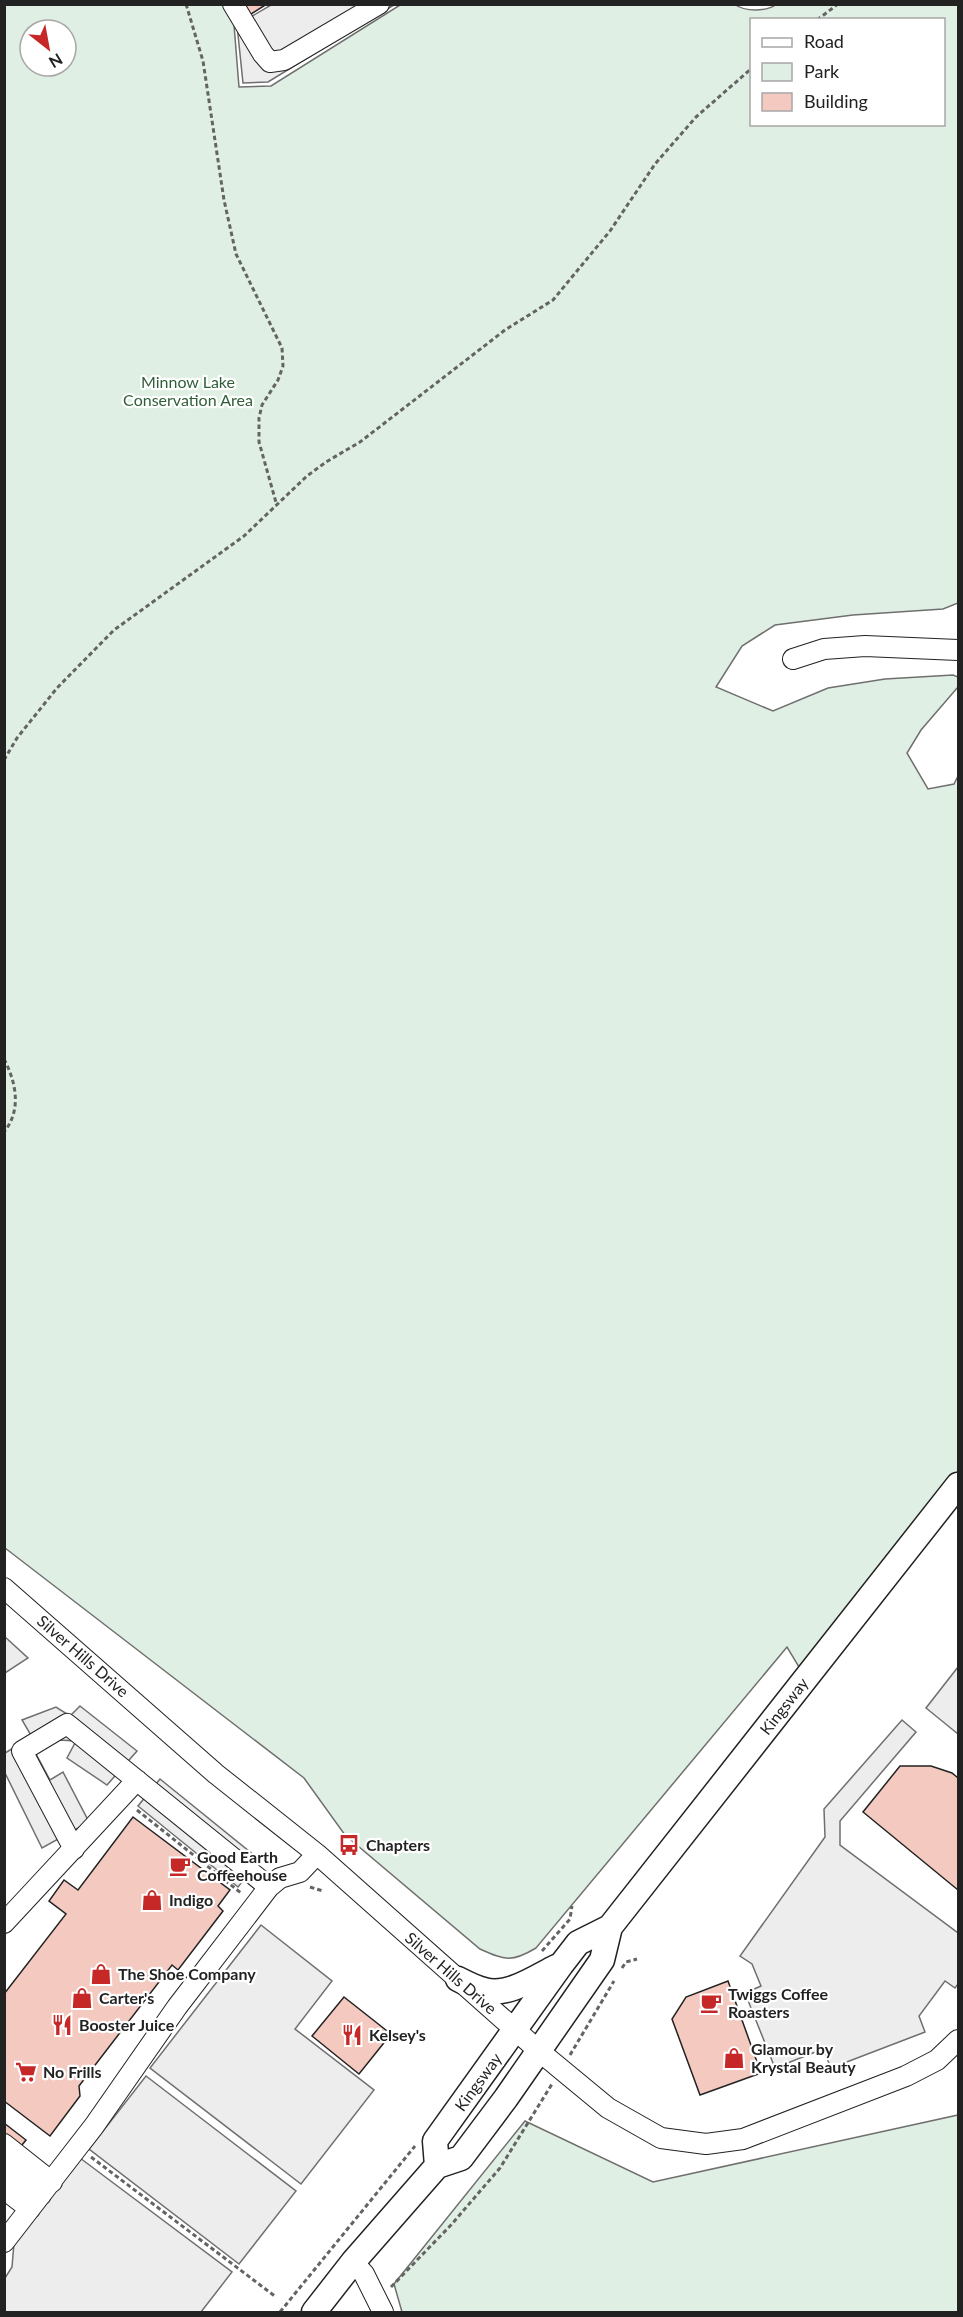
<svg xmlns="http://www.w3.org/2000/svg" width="963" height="2317" font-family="Lato,sans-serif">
<rect width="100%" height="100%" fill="#fff"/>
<!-- green -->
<path fill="#e0efe3" stroke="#6f6f6f" stroke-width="1.5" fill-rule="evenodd" d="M 734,4 C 745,12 766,12 777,4 L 958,5 L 958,603 L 943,609 L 853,615 L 775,625 L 742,646 L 716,687 L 773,711 L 828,688 L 885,679 L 953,675 L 958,677 L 958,687 L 921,730 L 907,753 L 928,789 L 954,784 L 958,776 L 958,1483 L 805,1677 L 787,1647 L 536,1948 C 511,1963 505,1960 480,1949 L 345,1835 L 304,1778 L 5,1548 L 4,5 L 223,5 L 234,25 L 239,87 L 271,86 L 400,5 ZM 752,20 L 944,20 L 944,124 L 752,124 ZM 30,30 L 66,30 L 66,66 L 30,66 Z
M 958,2115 L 958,2312 L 402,2312 L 394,2284 L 525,2121 L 653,2182 Z"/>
<!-- parking -->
<path fill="#ededed" stroke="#6f6f6f" stroke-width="1.5" d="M 271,5 L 394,5 L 268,82 L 243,83 L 237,25 Z
M 4,1636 L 28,1658 L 5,1673 L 4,1673 Z
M 958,1667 L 958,1734 L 926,1708 Z
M 80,1706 L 137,1751 L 107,1785 L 67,1758 L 76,1741 L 59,1740 L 35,1752 L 50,1780 L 63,1772 L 89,1822 L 42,1848 L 5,1773 L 5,1753 L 32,1737 L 22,1720 L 56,1707 L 70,1716 Z
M 902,1720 L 916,1732 L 840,1821 L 840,1845 L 958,1933 L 958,1984 L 955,1988 L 945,1981 L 919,2016 L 925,2032 L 831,2068 L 823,2049 L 775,2068 L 745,1993 L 761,1986 L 752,1964 L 740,1956 L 825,1837 L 824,1809 Z
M 160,1779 L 260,1860 L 238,1887 L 138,1806 Z
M 261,1925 L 332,1981 L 295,2029 L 374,2090 L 301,2184 L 150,2068 Z
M 146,2076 L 296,2191 L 239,2264 L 89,2149 Z
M 80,2158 L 232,2272 L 201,2312 L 5,2312 L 5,2278 L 12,2267 L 14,2243 Z"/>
<!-- building -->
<path fill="#f3c9c0" stroke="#222" stroke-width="1.5" d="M 241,4 L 267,4 L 248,16 Z
M 900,1766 L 931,1766 L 952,1773 L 958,1778 L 958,1890 L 863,1812 Z
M 133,1817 L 230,1890 L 218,1906 L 223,1911 L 178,1970 L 172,1965 L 79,2086 L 80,2096 L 50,2136 L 4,2101 L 4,1994 L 66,1914 L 49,1901 L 64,1880 L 78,1890 Z
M 728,1981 L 761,2073 L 700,2095 L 672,2019 L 686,1997 Z
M 344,1997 L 391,2034 L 359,2074 L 312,2036 Z
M 4,2123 L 26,2140 L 4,2167 Z"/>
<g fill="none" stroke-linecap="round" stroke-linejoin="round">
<defs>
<path id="minor" d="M 233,4 L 263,54 L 270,62 L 284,60 L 379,4
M 793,659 L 824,649 L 865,646 L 958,650
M 4,1588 L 216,1774 L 317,1854 L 539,2051 L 608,2108 L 661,2138 L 706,2144 L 743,2139 L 906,2076 L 937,2060 L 958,2040
M 74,1849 L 22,1751 L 67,1724 L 269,1887
M 4,1923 L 137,1780
M 4,2144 L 52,2182
M 4,2165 L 41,2195
M 4,2189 L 30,2209
M 4,2242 L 94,2126 L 177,2007 L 269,1887 L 280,1878 L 300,1872 L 317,1854
M 353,2262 L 364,2274 L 383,2312"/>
<path id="major" d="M 458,1979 C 466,1983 475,1988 484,1990 C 508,1997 536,1977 556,1967
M 437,2166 L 435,2141 L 561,1965 L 578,1943 L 610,1927 L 958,1485
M 314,2312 L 353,2262 L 437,2166 L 461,2158 L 506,2098 L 602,1960 L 610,1927"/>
</defs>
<!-- minor casing -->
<use href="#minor" stroke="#222" stroke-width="22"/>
<!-- major casing -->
<use href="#major" stroke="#222" stroke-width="27"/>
<!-- path -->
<path stroke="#646464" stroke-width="3" stroke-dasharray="4.5 3" stroke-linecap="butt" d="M 186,4 L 203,61 L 224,200 L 236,254 L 282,348 L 283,366 L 278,380 L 262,405 L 259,418 L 259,442 L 277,506
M 817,20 L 838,4
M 4,760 L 17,738 L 57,688 L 114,630 L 244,536 L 307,476 L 326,462 L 360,442 L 505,330 L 553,300 L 610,231 L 655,164 L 696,117 L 752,68
M 4,1059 C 16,1082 22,1110 4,1132
M 137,1810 L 241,1893
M 310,1887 L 323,1891
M 542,1951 L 570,1919 L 572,1906
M 622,1968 L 626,1962 L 637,1959
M 570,2055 L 614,1981
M 91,2157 L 276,2297
M 391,2287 L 451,2225 L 500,2168 L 552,2084
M 280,2312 L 415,2146"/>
<!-- minor -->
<use href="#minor" stroke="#fff" stroke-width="20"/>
<!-- major -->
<use href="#major" stroke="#fff" stroke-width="24"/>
</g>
<!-- icons -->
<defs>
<symbol id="bus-bare" viewBox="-9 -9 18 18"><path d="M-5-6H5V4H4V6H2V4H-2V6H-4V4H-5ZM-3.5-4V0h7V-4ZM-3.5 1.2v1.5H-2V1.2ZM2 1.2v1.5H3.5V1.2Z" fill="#c62828" stroke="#fff" stroke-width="2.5" paint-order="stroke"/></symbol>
<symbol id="cafe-bare" viewBox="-9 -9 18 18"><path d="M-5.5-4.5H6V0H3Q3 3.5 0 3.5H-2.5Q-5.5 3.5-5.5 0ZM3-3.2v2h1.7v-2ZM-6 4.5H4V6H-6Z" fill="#c62828" stroke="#fff" stroke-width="2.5" paint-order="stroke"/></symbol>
<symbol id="shop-bare" viewBox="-9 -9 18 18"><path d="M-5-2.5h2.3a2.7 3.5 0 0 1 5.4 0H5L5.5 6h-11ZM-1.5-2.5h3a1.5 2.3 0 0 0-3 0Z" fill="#c62828" stroke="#fff" stroke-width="2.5" paint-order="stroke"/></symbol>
<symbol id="restaurant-bare" viewBox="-9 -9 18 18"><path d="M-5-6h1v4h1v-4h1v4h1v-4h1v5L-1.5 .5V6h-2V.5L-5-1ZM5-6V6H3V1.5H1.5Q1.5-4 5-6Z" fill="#c62828" stroke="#fff" stroke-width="2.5" paint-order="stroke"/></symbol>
<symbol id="supermarket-bare" viewBox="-9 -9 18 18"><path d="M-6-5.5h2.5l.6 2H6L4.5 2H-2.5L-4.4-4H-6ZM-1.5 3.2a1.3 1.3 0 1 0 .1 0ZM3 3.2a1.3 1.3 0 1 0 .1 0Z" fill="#c62828" stroke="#fff" stroke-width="2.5" paint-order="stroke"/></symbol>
</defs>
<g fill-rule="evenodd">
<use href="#bus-bare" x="334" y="1830" width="30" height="30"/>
<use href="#cafe-bare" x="165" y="1851" width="30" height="30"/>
<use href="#shop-bare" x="137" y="1885" width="30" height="30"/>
<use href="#shop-bare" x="86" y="1959" width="30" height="30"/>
<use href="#shop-bare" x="67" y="1983" width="30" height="30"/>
<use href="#cafe-bare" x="696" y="1988" width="30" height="30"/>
<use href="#restaurant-bare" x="47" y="2010" width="30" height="30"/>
<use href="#restaurant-bare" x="337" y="2020" width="30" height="30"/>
<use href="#shop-bare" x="719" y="2043" width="30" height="30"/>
<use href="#supermarket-bare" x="11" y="2057" width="30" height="30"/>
</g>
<g text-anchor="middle" stroke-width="4.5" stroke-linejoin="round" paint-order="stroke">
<!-- park labels -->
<g font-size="16" fill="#2f5e38" stroke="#fff">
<text x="188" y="388">Minnow Lake<tspan x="188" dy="18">Conservation Area</tspan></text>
</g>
<!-- street labels -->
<g font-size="16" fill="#222" stroke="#fff">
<text transform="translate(83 1656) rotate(41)" y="6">Silver Hills Drive</text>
<text transform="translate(784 1706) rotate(-52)" y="6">Kingsway</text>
<text transform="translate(451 1973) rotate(41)" y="6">Silver Hills Drive</text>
<text transform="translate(478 2082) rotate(-54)" y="6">Kingsway</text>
</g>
<!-- poi labels -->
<g font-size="16" font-weight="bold" fill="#222" stroke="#fff" text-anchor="start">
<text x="366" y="1851">Chapters</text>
<text x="197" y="1863">Good Earth<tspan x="197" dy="18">Coffeehouse</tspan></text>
<text x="169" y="1906">Indigo</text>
<text x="118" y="1980">The Shoe Company</text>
<text x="728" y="2000">Twiggs Coffee<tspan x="728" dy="18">Roasters</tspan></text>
<text x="99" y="2004">Carter's</text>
<text x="79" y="2031">Booster Juice</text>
<text x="369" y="2041">Kelsey's</text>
<text x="751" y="2055">Glamour by<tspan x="751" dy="18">Krystal Beauty</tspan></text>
<text x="43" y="2078">No Frills</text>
</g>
</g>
<!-- border -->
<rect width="963" height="2317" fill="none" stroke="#222222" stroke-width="12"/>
<!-- legend -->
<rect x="750" y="18" width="195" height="108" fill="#ffffff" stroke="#a7a7a7" stroke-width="1.5"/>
<rect x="762" y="38" width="30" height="9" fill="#ffffff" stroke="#a7a7a7" stroke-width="1.5"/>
<text x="804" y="48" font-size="18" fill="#222222">Road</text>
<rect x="762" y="63" width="30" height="18" fill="#e0efe3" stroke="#a7a7a7" stroke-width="1.5"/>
<text x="804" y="78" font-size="18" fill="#222222">Park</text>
<rect x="762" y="93" width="30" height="18" fill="#f3c9c0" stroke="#a7a7a7" stroke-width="1.5"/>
<text x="804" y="108" font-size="18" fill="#222222">Building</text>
<!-- north arrow -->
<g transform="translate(48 48) rotate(149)"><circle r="28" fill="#ffffff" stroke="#a7a7a7" stroke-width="1.5"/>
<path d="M0-4.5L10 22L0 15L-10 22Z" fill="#c62828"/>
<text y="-9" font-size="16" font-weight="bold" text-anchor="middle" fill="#222222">N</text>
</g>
</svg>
